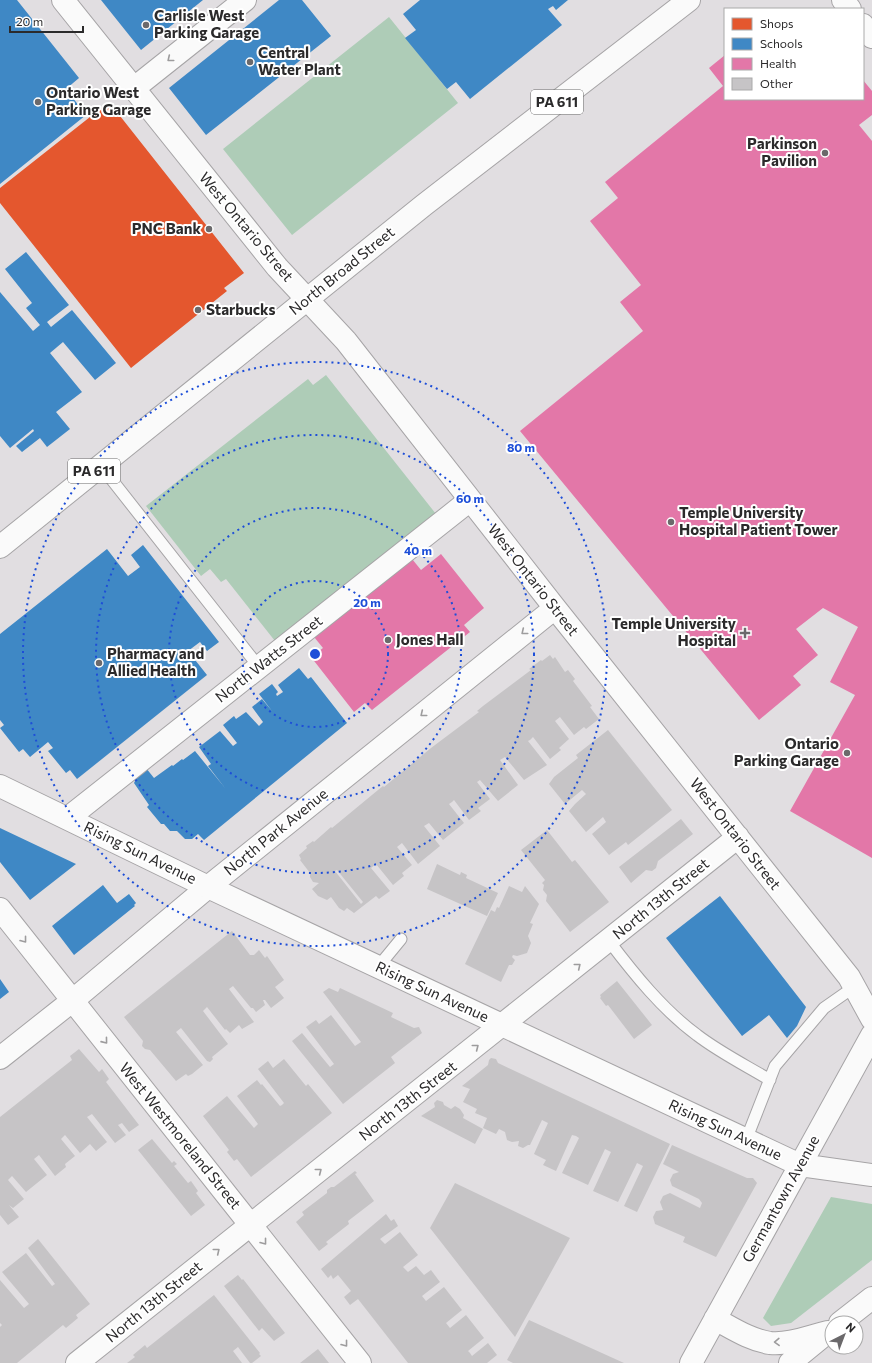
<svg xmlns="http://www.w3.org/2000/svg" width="872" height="1363" font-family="Commissioner,sans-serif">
<rect width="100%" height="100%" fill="#e1dee1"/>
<!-- green -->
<path fill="#aeccb7" d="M 389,17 L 458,103 L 292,235 L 223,149 Z
M 326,375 L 436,514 L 275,641 L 226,579 L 221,582 L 210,569 L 201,576 L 146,506 L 308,379 L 313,385 Z
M 831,1197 L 872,1204 L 872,1260 L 791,1323 L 771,1326 L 763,1318 Z"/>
<!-- shops -->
<path fill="#e4572e" d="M 109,102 L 244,273 L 224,288 L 227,291 L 131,368 L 0,203 L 0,188 Z"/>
<!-- schools -->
<path fill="#3f88c5" d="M 0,0 L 17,0 L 79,78 L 66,89 L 86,115 L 0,184 Z
M 101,0 L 203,0 L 141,50 Z
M 279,0 L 302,0 L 331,36 L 206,135 L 169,88 Z
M 420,0 L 568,0 L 556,10 L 553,6 L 548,9 L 562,25 L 470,99 L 456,82 L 447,89 L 405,38 L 416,30 L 403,14 Z
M 26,252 L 69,305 L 47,322 L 51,327 L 72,310 L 116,363 L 95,380 L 63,342 L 50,353 L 82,392 L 56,412 L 70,429 L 47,447 L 40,438 L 22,452 L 16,446 L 34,431 L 33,429 L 10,448 L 0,436 L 0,292 L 33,331 L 40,325 L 26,308 L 32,303 L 5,269 Z
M 143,545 L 219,642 L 207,651 L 200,642 L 188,651 L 207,675 L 77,779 L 70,770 L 66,773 L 48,751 L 53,748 L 48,742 L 30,757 L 23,749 L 19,752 L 0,728 L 4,725 L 0,720 L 0,634 L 107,549 L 128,576 L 140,567 L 131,555 Z
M 299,668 L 308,679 L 311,677 L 347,723 L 204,840 L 198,834 L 192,839 L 185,839 L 177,831 L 170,831 L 164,824 L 161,824 L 147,807 L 149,805 L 134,783 L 135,781 L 133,778 L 146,768 L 154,778 L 172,765 L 173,766 L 182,759 L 183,760 L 195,751 L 225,788 L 208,766 L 211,764 L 199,747 L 220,731 L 233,746 L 237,743 L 223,725 L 234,716 L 236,719 L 246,712 L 259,726 L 263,722 L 252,707 L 262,699 L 272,711 L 259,694 L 272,684 L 278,692 L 276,694 L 277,696 L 283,692 L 278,685 Z
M 0,828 L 76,864 L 30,900 L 0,862 Z
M 103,885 L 117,903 L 129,894 L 136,903 L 134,905 L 135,906 L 74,955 L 52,926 Z
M 720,896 L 806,1007 L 797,1026 L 787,1038 L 769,1015 L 742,1036 L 666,938 Z
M 0,979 L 9,992 L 0,999 Z"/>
<!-- health -->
<path fill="#e377a8" d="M 725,55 L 725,99 L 863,99 L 863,80 L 872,91 L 872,115 L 859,125 L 872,141 L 872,858 L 790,811 L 855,695 L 830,682 L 858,627 L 823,608 L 796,629 L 818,655 L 793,676 L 801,685 L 759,720 L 520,431 L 643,331 L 620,302 L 641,285 L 590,221 L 618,198 L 605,182 L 723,86 L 709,68 Z
M 408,554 L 421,570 L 441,554 L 484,608 L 464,625 L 470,632 L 372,710 L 365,703 L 354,712 L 311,657 L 323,648 L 310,632 Z"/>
<!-- building -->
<path fill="#c6c4c6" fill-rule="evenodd" d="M 550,655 L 553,659 L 555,657 L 565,672 L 568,670 L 575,679 L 573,681 L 592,706 L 590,707 L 599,719 L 586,729 L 584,727 L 574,735 L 560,717 L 555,721 L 569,739 L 559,748 L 561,750 L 550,759 L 533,737 L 530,740 L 528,741 L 547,765 L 524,780 L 505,757 L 500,760 L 518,785 L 498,801 L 480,780 L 477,782 L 490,799 L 478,808 L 481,811 L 469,820 L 454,800 L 452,802 L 449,804 L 464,823 L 443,840 L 429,823 L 424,826 L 440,846 L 418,864 L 402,843 L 397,847 L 412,865 L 402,873 L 404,876 L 393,885 L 376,864 L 371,868 L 390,891 L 379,899 L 376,896 L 354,913 L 347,908 L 344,911 L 339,908 L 331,897 L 327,900 L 318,896 L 312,889 L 319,883 L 313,882 L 310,877 L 310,873 L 300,860 L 301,859 L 299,855 L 307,848 L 306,846 L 313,841 L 314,842 L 331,827 L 332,828 L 378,790 L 383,786 L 384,787 L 431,748 L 479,712 L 477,711 L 483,706 L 531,670 L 529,669 L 541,660 L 542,661 ZM 337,870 L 363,902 L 361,904 L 335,871 Z
M 608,730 L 672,810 L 628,845 L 626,842 L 609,855 L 592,834 L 606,822 L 603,817 L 586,832 L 569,811 L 575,804 L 586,794 L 582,790 L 565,804 L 549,784 L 554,777 L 578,758 L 576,755 Z
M 681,819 L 693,834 L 658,861 L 656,868 L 652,871 L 646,870 L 631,883 L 619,867 Z
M 547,830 L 572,862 L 575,860 L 609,902 L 570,932 L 546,901 L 547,895 L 543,890 L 544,885 L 542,883 L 545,880 L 521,850 Z
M 437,864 L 460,875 L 461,872 L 467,875 L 466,878 L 498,893 L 487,916 L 427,889 Z
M 509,886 L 522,892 L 525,886 L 539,904 L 530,923 L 533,924 L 528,936 L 531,943 L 527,953 L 517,956 L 513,955 L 512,957 L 515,960 L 512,965 L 509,965 L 501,982 L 465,964 L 491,910 L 495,912 L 497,907 L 499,908 Z
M 232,931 L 250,955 L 254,955 L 259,950 L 265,958 L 267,956 L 284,980 L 275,987 L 284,998 L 271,1008 L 265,1000 L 263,1000 L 265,1005 L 256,1012 L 253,1008 L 251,1008 L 233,986 L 229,989 L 254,1022 L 242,1029 L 239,1025 L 230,1033 L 226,1029 L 225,1030 L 207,1007 L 203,1011 L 228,1044 L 212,1057 L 213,1059 L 210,1062 L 207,1061 L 181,1028 L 176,1032 L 203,1065 L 192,1074 L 188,1076 L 186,1074 L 176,1081 L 150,1050 L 145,1049 L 142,1046 L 143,1041 L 124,1017 Z
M 617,981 L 652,1025 L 634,1039 L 608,1005 L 606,1006 L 600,998 L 601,997 L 600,995 Z
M 329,988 L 338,992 L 340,988 L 393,1013 L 391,1017 L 414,1028 L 419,1027 L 422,1033 L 391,1057 L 395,1063 L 343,1104 L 292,1041 L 302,1033 L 330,1067 L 334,1064 L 306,1027 L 316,1020 L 319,1024 L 331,1015 L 355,1046 L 361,1042 L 323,992 Z
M 79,1049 L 99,1072 L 102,1069 L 109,1079 L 106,1082 L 139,1125 L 129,1132 L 122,1123 L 118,1125 L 126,1135 L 115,1143 L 92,1114 L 87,1117 L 107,1142 L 96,1151 L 90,1144 L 80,1153 L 65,1135 L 61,1139 L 75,1156 L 65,1164 L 66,1167 L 55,1176 L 39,1155 L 34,1159 L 47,1175 L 26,1192 L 12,1176 L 8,1180 L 24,1199 L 13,1208 L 9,1205 L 19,1217 L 8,1225 L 0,1215 L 0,1117 L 72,1060 L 70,1056 Z
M 491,1058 L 496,1059 L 498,1063 L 670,1144 L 637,1212 L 624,1206 L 643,1166 L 637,1163 L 618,1202 L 593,1191 L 611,1152 L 605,1149 L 588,1185 L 562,1173 L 579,1138 L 576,1136 L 572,1135 L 556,1171 L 543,1165 L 546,1160 L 534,1154 L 548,1123 L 542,1120 L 530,1145 L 528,1145 L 523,1148 L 518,1146 L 519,1141 L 512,1142 L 507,1140 L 505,1132 L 499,1129 L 496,1134 L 483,1128 L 487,1118 L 475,1113 L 477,1109 L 463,1102 L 470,1089 L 462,1086 L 488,1065 L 489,1060 Z
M 284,1059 L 306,1086 L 308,1084 L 332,1113 L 251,1177 L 237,1159 L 234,1161 L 227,1152 L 229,1150 L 203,1116 L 227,1096 L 254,1128 L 258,1124 L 237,1096 L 257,1080 L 261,1085 L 262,1084 L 280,1106 L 282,1105 L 284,1103 L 258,1069 L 268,1061 L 273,1068 Z
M 437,1100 L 443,1102 L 444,1105 L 451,1109 L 455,1106 L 460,1109 L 464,1115 L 463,1118 L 483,1129 L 475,1144 L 421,1116 L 435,1107 L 434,1103 Z
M 152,1139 L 172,1163 L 174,1161 L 177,1164 L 174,1166 L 188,1183 L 191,1181 L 198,1191 L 196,1193 L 205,1205 L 191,1216 L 138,1150 Z
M 672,1145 L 747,1178 L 753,1178 L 757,1183 L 716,1257 L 683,1242 L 685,1237 L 655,1224 L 653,1217 L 656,1211 L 663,1210 L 660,1202 L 663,1196 L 670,1193 L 700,1208 L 702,1203 L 699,1199 L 672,1186 L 670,1180 L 673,1174 L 679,1172 L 663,1164 Z
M 355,1171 L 357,1173 L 355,1174 L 374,1201 L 348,1221 L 349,1224 L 326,1242 L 328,1244 L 319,1251 L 296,1222 L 304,1215 L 302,1212 L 327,1193 L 327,1190 L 331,1187 L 334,1187 Z
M 455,1183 L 570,1238 L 515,1337 L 430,1228 Z
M 386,1214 L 391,1221 L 394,1219 L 398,1226 L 380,1239 L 385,1244 L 400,1232 L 418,1255 L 403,1267 L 408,1272 L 416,1266 L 424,1275 L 431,1270 L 440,1282 L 422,1296 L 426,1301 L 444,1287 L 462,1310 L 446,1323 L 450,1328 L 466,1315 L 484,1338 L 468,1351 L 470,1353 L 472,1356 L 488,1343 L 497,1355 L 487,1363 L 408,1363 L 358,1299 L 350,1305 L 344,1297 L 351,1291 L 338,1275 L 333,1279 L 331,1275 L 328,1278 L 321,1269 Z
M 38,1239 L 90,1304 L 76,1315 L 78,1318 L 66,1328 L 63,1325 L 17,1363 L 0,1363 L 0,1327 L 2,1325 L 0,1323 L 0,1280 L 24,1308 L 29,1304 L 2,1272 L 26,1253 L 52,1286 L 55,1284 L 28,1248 Z
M 238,1275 L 242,1280 L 243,1279 L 285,1333 L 274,1341 L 262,1328 L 259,1331 L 224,1286 Z
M 214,1295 L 260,1353 L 259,1354 L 261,1356 L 252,1363 L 250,1363 L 238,1347 L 233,1351 L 242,1363 L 127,1363 L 135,1357 L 133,1355 L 145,1345 L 147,1348 Z
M 529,1320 L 624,1363 L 513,1363 L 507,1360 Z
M 318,1349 L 329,1363 L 300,1363 Z"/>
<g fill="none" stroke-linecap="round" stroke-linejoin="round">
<defs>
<path id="service" d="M 101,466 L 259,667
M 609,941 C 634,974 663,1010 697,1035 C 719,1052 745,1065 770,1080
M 378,967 L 401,939
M 746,1140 L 775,1066 L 824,1008 L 854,987"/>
<path id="minor" d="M 63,0 L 277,267 L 346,341 L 555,608 L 849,977 L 872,1019
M 843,0 L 850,9
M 863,25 L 872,37
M 133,89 L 245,0
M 68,818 L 470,500
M 0,909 L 360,1363
M 0,1058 L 72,1001 L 208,887 L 555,608
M 77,1363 L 738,837"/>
<path id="tertiary" d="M 0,786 L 208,887 L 800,1165 L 872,1175
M 715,1319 C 732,1328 750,1340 770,1343 C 789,1345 810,1336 828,1332
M 840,1323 L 872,1298
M 691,1363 L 872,1035
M 790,1363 L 823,1336"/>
<path id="primary" d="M 0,547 L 424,205 L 689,0"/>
</defs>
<!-- service casing -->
<use href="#service" stroke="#a6a4a6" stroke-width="13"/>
<!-- minor casing -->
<use href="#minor" stroke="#a6a4a6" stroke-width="24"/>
<!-- tertiary casing -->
<use href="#tertiary" stroke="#a6a4a6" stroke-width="24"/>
<!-- primary casing -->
<use href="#primary" stroke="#a6a4a6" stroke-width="24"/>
<!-- service -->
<use href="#service" stroke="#fafafa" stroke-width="11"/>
<!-- minor -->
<use href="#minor" stroke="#fafafa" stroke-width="22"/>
<!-- tertiary -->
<use href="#tertiary" stroke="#fafafa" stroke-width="22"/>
<!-- primary -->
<use href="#primary" stroke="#fafafa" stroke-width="22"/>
</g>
<!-- one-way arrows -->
<defs><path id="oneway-chevron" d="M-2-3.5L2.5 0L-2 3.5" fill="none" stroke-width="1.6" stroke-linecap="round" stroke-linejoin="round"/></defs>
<g stroke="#9d9c9d">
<use href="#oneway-chevron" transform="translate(170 59) rotate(141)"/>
<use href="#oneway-chevron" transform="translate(524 632) rotate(141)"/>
<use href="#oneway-chevron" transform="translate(423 714) rotate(141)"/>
<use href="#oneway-chevron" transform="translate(24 940) rotate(52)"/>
<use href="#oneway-chevron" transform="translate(578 966) rotate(-39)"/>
<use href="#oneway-chevron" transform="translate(105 1041) rotate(51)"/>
<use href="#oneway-chevron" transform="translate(476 1047) rotate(-38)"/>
<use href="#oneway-chevron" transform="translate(319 1171) rotate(-38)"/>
<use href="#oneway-chevron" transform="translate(264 1242) rotate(52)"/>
<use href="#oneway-chevron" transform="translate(217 1251) rotate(-39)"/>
<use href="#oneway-chevron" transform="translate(777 1342) rotate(178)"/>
<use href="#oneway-chevron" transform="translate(345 1344) rotate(52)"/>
</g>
<!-- distance rings -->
<g fill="none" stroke="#1d4ed8" stroke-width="2" stroke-dasharray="2 4">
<circle cx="315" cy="654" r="73"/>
<circle cx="315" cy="654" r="146"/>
<circle cx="315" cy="654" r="219"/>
<circle cx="315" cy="654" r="292"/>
</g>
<!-- markers -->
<g fill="#6b696b" stroke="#fff" stroke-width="1.5">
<circle cx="146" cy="25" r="4"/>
<circle cx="250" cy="62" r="4"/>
<circle cx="38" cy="102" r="4"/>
<circle cx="825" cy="153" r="4"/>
<circle cx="209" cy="229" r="4"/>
<circle cx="198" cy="310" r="4"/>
<circle cx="671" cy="522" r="4"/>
<path d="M743 627h4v4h4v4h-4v4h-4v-4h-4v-4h4z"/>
<circle cx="388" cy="640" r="4"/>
<circle cx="99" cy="663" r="4"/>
<circle cx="847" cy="753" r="4"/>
</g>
<g text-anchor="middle" stroke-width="4" stroke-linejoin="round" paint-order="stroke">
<!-- shield labels -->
<g fill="#fff" stroke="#6b6a6b" stroke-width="1">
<rect x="531" y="90" width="52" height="24" rx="3"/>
<rect x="68" y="459" width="52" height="24" rx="3"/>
</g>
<g font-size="14" font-weight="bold" fill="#2b2a2b">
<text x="557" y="107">PA 611</text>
<text x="94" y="476">PA 611</text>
</g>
<!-- poi labels -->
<g font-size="15" font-weight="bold" fill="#2b2a2b" stroke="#fff" text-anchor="start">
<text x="154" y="21">Carlisle West<tspan x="154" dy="17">Parking Garage</tspan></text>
<text x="258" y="58">Central<tspan x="258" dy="17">Water Plant</tspan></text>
<text x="46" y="98">Ontario West<tspan x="46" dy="17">Parking Garage</tspan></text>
<text x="817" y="149" text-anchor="end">Parkinson<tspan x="817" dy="17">Pavilion</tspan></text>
<text x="201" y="234" text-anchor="end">PNC Bank</text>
<text x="206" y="315">Starbucks</text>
<text x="679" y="518">Temple University<tspan x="679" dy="17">Hospital Patient Tower</tspan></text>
<text x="736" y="629" text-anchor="end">Temple University<tspan x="736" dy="17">Hospital</tspan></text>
<text x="396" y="645">Jones Hall</text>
<text x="107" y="659">Pharmacy and<tspan x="107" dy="17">Allied Health</tspan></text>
<text x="839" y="749" text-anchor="end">Ontario<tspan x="839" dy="17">Parking Garage</tspan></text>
</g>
<!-- street labels -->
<g font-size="15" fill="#2b2a2b" stroke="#fff">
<text transform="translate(246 227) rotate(50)" y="5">West Ontario Street</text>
<text transform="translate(342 271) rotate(-39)" y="5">North Broad Street</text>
<text transform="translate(533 580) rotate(52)" y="5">West Ontario Street</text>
<text transform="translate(269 659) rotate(-38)" y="5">North Watts Street</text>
<text transform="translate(276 832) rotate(-39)" y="5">North Park Avenue</text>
<text transform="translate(735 834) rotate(52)" y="5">West Ontario Street</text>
<text transform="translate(140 853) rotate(26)" y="5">Rising Sun Avenue</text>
<text transform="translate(661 899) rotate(-39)" y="5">North 13th Street</text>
<text transform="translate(432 992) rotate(25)" y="5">Rising Sun Avenue</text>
<text transform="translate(408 1101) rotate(-38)" y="5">North 13th Street</text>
<text transform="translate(725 1130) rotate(25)" y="5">Rising Sun Avenue</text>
<text transform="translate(180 1136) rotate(51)" y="5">West Westmoreland Street</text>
<text transform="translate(781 1199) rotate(-61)" y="5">Germantown Avenue</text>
<text transform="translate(154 1302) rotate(-39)" y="5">North 13th Street</text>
</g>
</g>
<circle cx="315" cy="654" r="6" fill="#1d4ed8" stroke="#fff" stroke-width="2"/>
<g font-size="12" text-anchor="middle" font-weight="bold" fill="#1d4ed8" stroke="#fff" stroke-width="4" stroke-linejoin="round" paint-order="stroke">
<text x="521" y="452">80 m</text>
<text x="470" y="503">60 m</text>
<text x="418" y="555">40 m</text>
<text x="367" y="607">20 m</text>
</g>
<!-- legend -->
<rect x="724" y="8" width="140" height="92" fill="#ffffff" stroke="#aaaaaa"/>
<rect x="732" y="18" width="20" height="12" fill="#e4572e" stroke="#aaaaaa"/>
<text x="760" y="28" font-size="12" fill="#2b2a2b">Shops</text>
<rect x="732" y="38" width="20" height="12" fill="#3f88c5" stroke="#aaaaaa"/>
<text x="760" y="48" font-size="12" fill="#2b2a2b">Schools</text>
<rect x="732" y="58" width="20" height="12" fill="#e377a8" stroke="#aaaaaa"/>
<text x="760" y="68" font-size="12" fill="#2b2a2b">Health</text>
<rect x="732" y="78" width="20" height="12" fill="#c6c4c6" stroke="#aaaaaa"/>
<text x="760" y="88" font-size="12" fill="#2b2a2b">Other</text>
<!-- north arrow -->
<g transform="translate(844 1335) rotate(42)"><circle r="19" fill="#ffffff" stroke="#aaaaaa"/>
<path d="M0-3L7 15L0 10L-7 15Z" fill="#6b696b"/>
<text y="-6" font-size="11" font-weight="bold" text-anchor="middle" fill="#2b2a2b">N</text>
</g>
<!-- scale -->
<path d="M10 26v6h73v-6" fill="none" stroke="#2b2a2b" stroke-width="2"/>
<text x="16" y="26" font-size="12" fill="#2b2a2b" stroke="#ffffff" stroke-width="3" paint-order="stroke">20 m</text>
</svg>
